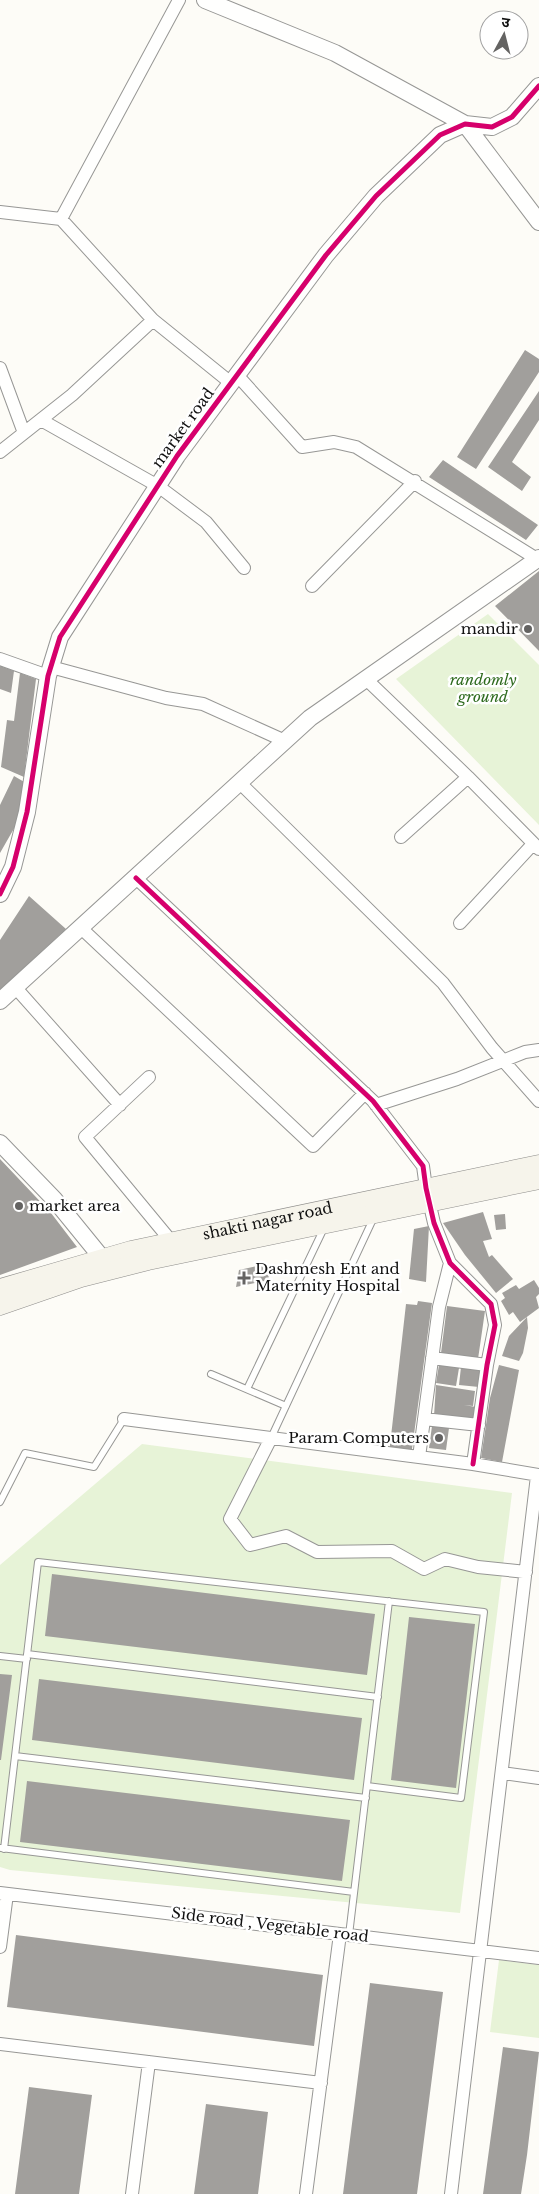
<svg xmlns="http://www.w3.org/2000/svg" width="539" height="2194" font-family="'Libre Baskerville','Noto Sans Devanagari',serif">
<rect width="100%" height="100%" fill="#fdfcf7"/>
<!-- green -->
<path fill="#e7f3d7" d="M 488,614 L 539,665 L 539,825 L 396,679 Z
M 142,1444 L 512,1493 L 460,1913 L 10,1870 L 0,1867 L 0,1565 Z
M 499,1960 L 539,1965 L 539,2038 L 490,2032 Z"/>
<!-- building -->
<path fill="#a19f9c" d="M 525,350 L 539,359 L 539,372 L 476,469 L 457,457 Z
M 539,391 L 539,420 L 512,462 L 531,477 L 522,491 L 488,467 Z
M 443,460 L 538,525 L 526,540 L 429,477 Z
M 539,571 L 539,651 L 495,606 Z
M 0,666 L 14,671 L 11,693 L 0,689 Z
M 20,673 L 36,679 L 24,777 L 1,767 L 7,720 L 14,721 Z
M 14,776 L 26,783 L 16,825 L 0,853 L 0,805 Z
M 29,896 L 66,929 L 0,990 L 0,940 Z
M 0,1159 L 51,1213 L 77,1247 L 0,1275 Z
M 483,1212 L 492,1239 L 483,1241 L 489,1257 L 492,1255 L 513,1279 L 496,1293 L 465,1255 L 443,1223 Z
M 505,1214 L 506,1229 L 496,1230 L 494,1215 Z
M 429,1226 L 426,1282 L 409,1279 L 414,1229 Z
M 267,1264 L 269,1280 L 236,1287 L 239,1270 Z
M 534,1280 L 539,1288 L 539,1294 L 536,1297 L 539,1308 L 520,1322 L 513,1312 L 509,1315 L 501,1301 L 505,1298 L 502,1293 L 516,1285 L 519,1289 Z
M 418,1301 L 432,1303 L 411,1456 L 389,1454 L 406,1304 L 417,1305 Z
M 447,1306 L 485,1311 L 478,1359 L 441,1353 Z
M 527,1317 L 528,1328 L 523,1353 L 519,1361 L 502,1356 L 509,1336 Z
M 439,1365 L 459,1368 L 456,1386 L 436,1383 Z
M 499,1365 L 519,1370 L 502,1462 L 481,1458 L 490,1398 Z
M 461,1367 L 481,1369 L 479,1387 L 459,1385 Z
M 436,1385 L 475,1391 L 473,1406 L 464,1405 L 476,1407 L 474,1422 L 434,1416 Z
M 432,1426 L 449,1428 L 446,1450 L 429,1448 Z
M 52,1574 L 375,1614 L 367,1675 L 45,1636 Z
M 409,1617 L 475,1624 L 456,1788 L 391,1780 Z
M 0,1674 L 12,1675 L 1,1760 L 0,1760 Z
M 39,1679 L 362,1718 L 354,1780 L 32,1740 Z
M 27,1781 L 350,1820 L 342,1881 L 20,1842 Z
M 16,1935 L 323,1975 L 314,2046 L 7,2007 Z
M 370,1983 L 443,1992 L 417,2194 L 343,2194 Z
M 503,2047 L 539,2052 L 527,2155 L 521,2194 L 483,2194 Z
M 29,2087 L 92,2095 L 79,2194 L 15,2194 Z
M 206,2104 L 268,2112 L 258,2194 L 194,2194 Z"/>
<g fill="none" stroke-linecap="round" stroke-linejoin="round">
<defs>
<path id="service" d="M 211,1374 L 286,1406
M 247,1389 L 324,1228
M 271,1438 L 374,1217
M 0,1502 L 25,1453 L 94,1467 L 124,1419
M 27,1654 L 378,1697
M 0,1656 L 27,1659
M 15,1756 L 366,1798
M 1,1848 L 354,1892
M 4,1849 L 38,1562 L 484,1612 L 461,1798 L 367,1786
M 349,1935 L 389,1601"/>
<path id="minor" d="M 0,212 L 61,219 L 153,320 L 231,383
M 61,219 L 179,0
M 0,368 L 24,433
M 237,375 L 302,447 L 334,442 L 356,447 L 537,559
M 41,420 L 158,486 L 206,522 L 244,568
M 0,452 L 72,395 L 153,320
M 312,586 L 415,481
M 0,659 L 48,676
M 51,667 L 166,698 L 203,704 L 285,741
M 366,679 L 468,777 L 539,849
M 240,783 L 443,983 L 492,1048 L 539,1101
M 401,837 L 468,777
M 136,878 L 373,1101 L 423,1166 L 426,1188 L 434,1223 L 450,1263 L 491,1304 L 495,1325 L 487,1365 L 473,1464
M 460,923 L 533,844
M 81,928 L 313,1146 L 365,1093
M 15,987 L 120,1105
M 149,1077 L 85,1137 L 171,1241
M 376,1105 L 457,1079 L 525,1052 L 539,1050
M 432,1358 L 487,1365
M 124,1419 L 473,1464 L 539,1475
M 424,1419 L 479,1425
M 271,1438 L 230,1519 L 250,1545 L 286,1536 L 317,1552 L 392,1551 L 424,1569 L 445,1559 L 478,1567 L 526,1572
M 419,1457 L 439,1307 L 450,1263
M 502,1773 L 539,1778
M 0,1893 L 539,1958
M 0,1947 L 7,1894
M 0,2044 L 321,2083
M 132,2194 L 149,2062
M 306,2194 L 340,1934
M 451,2194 L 537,1476"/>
<path id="tertiary" d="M 205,0 L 335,53 L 465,124 L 539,222
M 0,894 L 13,867 L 27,812 L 48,676 L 60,637 L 177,456 L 326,255 L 376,196 L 440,135 L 465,124 L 492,127 L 512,117 L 539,86
M 0,1001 L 310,718 L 539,558
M 0,1143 L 54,1199 L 102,1258 L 108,1269"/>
<g id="secondary">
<path id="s1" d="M 0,1288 L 131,1250 L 539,1164"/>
<path d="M 0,1306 L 81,1278 L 148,1261 L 539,1180"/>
</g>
</defs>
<!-- service casing -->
<use href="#service" stroke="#979795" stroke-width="8"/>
<!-- minor casing -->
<use href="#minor" stroke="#979795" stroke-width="14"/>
<!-- tertiary casing -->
<use href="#tertiary" stroke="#979795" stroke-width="18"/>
<!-- secondary casing -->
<use href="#secondary" stroke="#8e8d8b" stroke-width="19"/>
<!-- service -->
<use href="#service" stroke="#fffffe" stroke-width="6"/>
<!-- minor -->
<use href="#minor" stroke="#fffffe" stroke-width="12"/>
<!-- tertiary -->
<use href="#tertiary" stroke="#fffffe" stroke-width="16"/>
<!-- secondary -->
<use href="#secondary" stroke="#f6f4eb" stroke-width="18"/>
<defs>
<path id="cycleway" d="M 136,878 L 373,1101 L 423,1166 L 426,1188 L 434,1223 L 450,1263 L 491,1304 L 495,1325 L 487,1365 L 473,1464
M 0,894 L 13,867 L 27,812 L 48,676 L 60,637 L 177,456 L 326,255 L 376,196 L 440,135 L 465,124 L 492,127 L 512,117 L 539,86"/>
</defs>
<!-- cycleway casing -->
<use href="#cycleway" stroke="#fff" stroke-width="8"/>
<!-- cycleway -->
<use href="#cycleway" stroke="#d6006c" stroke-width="5"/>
</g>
<!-- markers -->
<g fill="#646362" stroke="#fff" stroke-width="2">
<circle cx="528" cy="629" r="5"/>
<circle cx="19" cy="1206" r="5"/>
<path d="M241.5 1270.5h5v5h5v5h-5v5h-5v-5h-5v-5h5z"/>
<circle cx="439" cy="1438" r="5"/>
</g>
<g text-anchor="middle" stroke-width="5" stroke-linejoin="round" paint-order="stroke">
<!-- street labels -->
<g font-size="15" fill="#111" stroke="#fff">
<text transform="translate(183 428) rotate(-54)" y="5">market road</text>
<text dy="5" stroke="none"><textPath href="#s1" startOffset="276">shakti nagar road</textPath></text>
<text transform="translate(270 1925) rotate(7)" y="5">Side road , Vegetable road</text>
</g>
<!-- poi labels -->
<g font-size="15" fill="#111" stroke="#fff" text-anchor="end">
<text x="518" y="634">mandir</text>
<text x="29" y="1211" text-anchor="start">market area</text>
<text x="255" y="1274" text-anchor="start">Dashmesh Ent and<tspan x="255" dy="17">Maternity Hospital</tspan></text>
<text x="429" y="1443">Param Computers</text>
</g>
<!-- park labels -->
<g font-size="15" font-style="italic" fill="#2f6b1f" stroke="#fff">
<text x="483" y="685">randomly<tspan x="483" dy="17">ground</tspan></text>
</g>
</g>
<!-- north arrow -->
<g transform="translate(504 35) rotate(7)"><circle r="24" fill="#ffffff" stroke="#a0a0a0"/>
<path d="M0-4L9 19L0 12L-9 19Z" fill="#646362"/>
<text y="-8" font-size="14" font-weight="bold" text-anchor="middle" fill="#111111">उ</text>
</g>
</svg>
